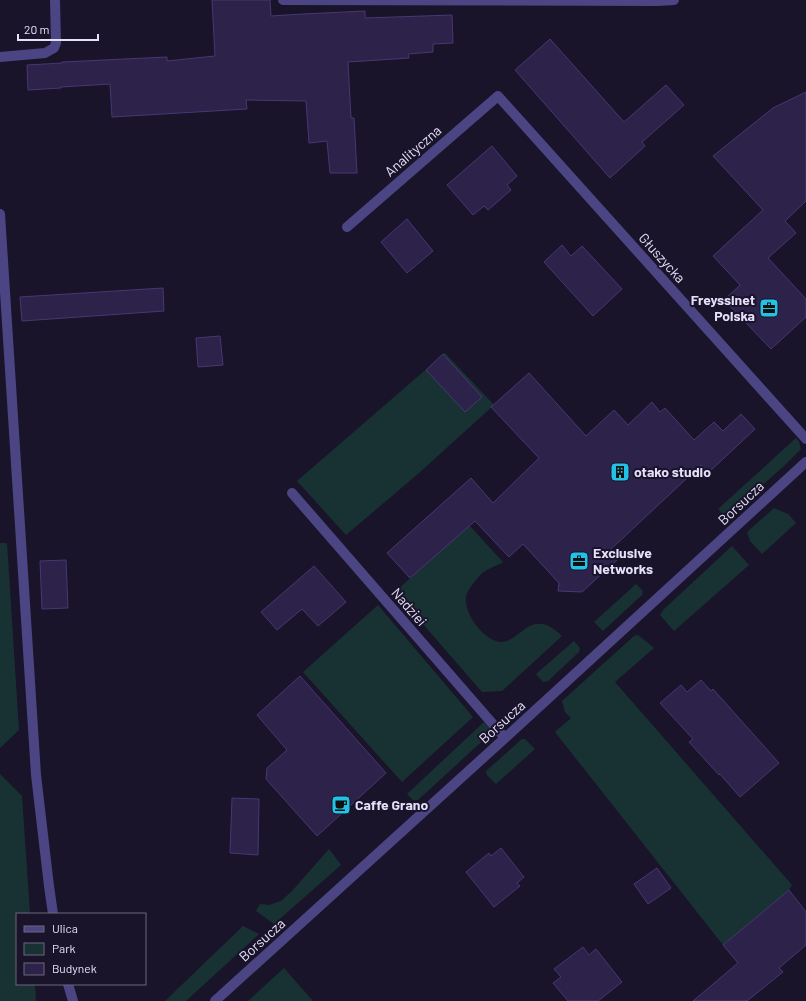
<svg xmlns="http://www.w3.org/2000/svg" width="806" height="1001" font-family="Barlow,sans-serif">
<rect width="100%" height="100%" fill="#1a142a"/>
<!-- green -->
<path fill="#183233" d="M 445,353 L 494,405 L 419,473 L 346,535 L 297,481 Z
M 796,438 L 799,442 L 801,449 L 785,465 L 727,517 L 725,517 L 718,509 Z
M 774,508 L 788,514 L 796,523 L 762,554 L 750,541 L 747,532 Z
M 469,525 L 503,562 C 499,565 494,566 489,569 C 480,573 474,582 468,591 C 458,607 484,644 503,642 C 517,640 526,622 541,624 C 549,624 556,631 562,636 L 502,691 L 482,692 L 395,592 Z
M 0,543 L 7,543 L 19,730 L 0,748 Z
M 732,546 L 749,565 L 674,631 L 660,615 L 663,610 Z
M 636,584 L 643,591 L 642,595 L 603,631 L 594,622 Z
M 378,605 L 473,717 L 402,782 L 303,672 Z
M 638,635 L 654,648 L 615,682 L 792,885 L 789,890 L 723,945 L 555,732 L 571,718 L 565,712 L 562,701 L 634,636 Z
M 574,641 L 580,648 L 579,652 L 548,681 L 543,682 L 536,674 Z
M 484,722 L 490,728 L 490,734 L 418,800 L 413,800 L 407,794 Z
M 522,739 L 525,739 L 535,749 L 496,784 L 487,775 L 486,771 Z
M 0,774 L 22,796 L 30,914 L 17,914 L 17,984 L 35,984 L 36,1001 L 0,1001 Z
M 329,849 L 341,865 L 274,924 L 256,911 L 260,904 L 269,905 L 281,901 L 292,891 Z
M 243,926 L 259,934 L 186,1001 L 165,1001 Z
M 284,968 L 313,1001 L 248,1001 Z"/>
<!-- building -->
<path fill="#2d2249" stroke="#483772" d="M 212,0 L 270,0 L 271,16 L 302,14 L 303,14 L 365,11 L 365,18 L 452,15 L 453,43 L 433,44 L 433,52 L 408,54 L 409,58 L 348,62 L 351,118 L 354,118 L 357,173 L 330,173 L 327,141 L 309,143 L 306,101 L 246,100 L 247,109 L 112,117 L 110,84 L 61,87 L 61,88 L 28,90 L 27,65 L 62,63 L 62,62 L 167,57 L 167,61 L 215,56 Z
M 550,39 L 624,122 L 666,85 L 684,105 L 642,142 L 645,146 L 610,178 L 515,70 Z
M 806,92 L 806,201 L 785,221 L 796,233 L 768,258 L 806,299 L 806,317 L 771,349 L 724,300 L 740,285 L 713,256 L 763,210 L 713,156 L 773,108 Z
M 492,146 L 517,176 L 507,185 L 511,190 L 488,210 L 484,206 L 473,215 L 447,185 Z
M 407,219 L 433,251 L 407,273 L 381,242 Z
M 562,245 L 571,256 L 582,246 L 622,289 L 593,316 L 544,262 Z
M 163,288 L 164,311 L 22,321 L 20,297 Z
M 220,336 L 223,365 L 198,367 L 196,338 Z
M 443,354 L 482,397 L 465,412 L 426,370 Z
M 529,373 L 586,436 L 614,410 L 628,425 L 652,402 L 660,412 L 665,408 L 694,440 L 714,422 L 723,431 L 741,414 L 755,429 L 708,473 L 701,465 L 609,551 L 617,560 L 582,592 L 558,591 L 559,583 L 523,544 L 509,557 L 475,521 L 410,578 L 387,553 L 471,478 L 493,503 L 539,458 L 491,407 Z
M 66,560 L 68,608 L 42,609 L 40,561 Z
M 314,566 L 346,602 L 318,626 L 302,609 L 277,630 L 261,612 Z
M 300,676 L 386,773 L 317,836 L 266,779 L 267,768 L 287,750 L 257,715 Z
M 701,680 L 711,691 L 713,689 L 779,763 L 740,797 L 720,774 L 719,775 L 689,742 L 693,739 L 660,703 L 681,685 L 687,692 Z
M 232,798 L 259,799 L 258,855 L 230,853 Z
M 501,848 L 524,877 L 517,883 L 520,886 L 494,907 L 466,872 L 489,853 L 491,856 Z
M 657,868 L 671,888 L 648,904 L 634,884 Z
M 789,890 L 806,912 L 806,945 L 779,968 L 783,972 L 747,1001 L 693,1001 L 738,963 L 723,945 Z
M 583,947 L 589,955 L 596,949 L 622,982 L 598,1001 L 568,1001 L 553,983 L 561,977 L 554,969 Z"/>
<g fill="none" stroke-linecap="round" stroke-linejoin="round">
<!-- minor -->
<path stroke="#4c4583" stroke-width="10" d="M 283,0 L 657,1 L 674,0
M 0,57 L 45,53 L 54,48 L 56,43 L 55,0
M 0,214 L 36,775 L 49,886 L 53,914
M 347,227 L 498,96 L 806,439
M 292,493 L 505,738
M 68,984 L 73,1001
M 215,1001 L 505,738 L 806,462"/>
</g>
<!-- icons -->
<defs>
<symbol id="office-square" viewBox="-11 -11 22 22"><rect x="-9" y="-9" width="18" height="18" rx="4" fill="#22c2e6" stroke="#1a142a"/><path d="M-6-3h4V-5.5h4V-3h4V5H-6ZM-1-4.5V-3h2v-1.5ZM-6 0V1H6V0Z" fill="#111"/></symbol>
<symbol id="building-square" viewBox="-11 -11 22 22"><rect x="-9" y="-9" width="18" height="18" rx="4" fill="#22c2e6" stroke="#1a142a"/><path d="M-4-6H4V6H1V3H-1V6H-4ZM-2.5-4.3h1.7v1.8h-1.7ZM.8-4.3h1.7v1.8H.8ZM-2.5-1h1.7V.8h-1.7ZM.8-1h1.7V.8H.8Z" fill="#111"/></symbol>
<symbol id="cafe-square" viewBox="-11 -11 22 22"><rect x="-9" y="-9" width="18" height="18" rx="4" fill="#22c2e6" stroke="#1a142a"/><path d="M-5.5-4.5H6V0H3Q3 3.5 0 3.5H-2.5Q-5.5 3.5-5.5 0ZM3-3.2v2h1.7v-2ZM-6 4.5H4V6H-6Z" fill="#111"/></symbol>
</defs>
<g fill-rule="evenodd">
<use href="#office-square" x="758" y="297" width="22" height="22"/>
<use href="#building-square" x="609" y="461" width="22" height="22"/>
<use href="#office-square" x="568" y="550" width="22" height="22"/>
<use href="#cafe-square" x="330" y="794" width="22" height="22"/>
</g>
<g text-anchor="middle" stroke-width="4" stroke-linejoin="round" paint-order="stroke">
<!-- street labels -->
<g font-size="14" fill="#e6e0fc" stroke="#1a142a">
<text transform="translate(413 151) rotate(-41)" y="5">Analityczna</text>
<text transform="translate(662 258) rotate(48)" y="5">Głuszycka</text>
<text transform="translate(741 503) rotate(-43)" y="5">Borsucza</text>
<text transform="translate(409 607) rotate(49)" y="5">Nadziei</text>
<text transform="translate(502 722) rotate(-42)" y="5">Borsucza</text>
<text transform="translate(262 940) rotate(-42)" y="5">Borsucza</text>
</g>
<!-- poi labels -->
<g font-size="14" font-weight="bold" fill="#e6e0fc" stroke="#1a142a" text-anchor="start">
<text x="755" y="305" text-anchor="end">Freyssinet<tspan x="755" dy="16">Polska</tspan></text>
<text x="634" y="477">otako studio</text>
<text x="593" y="558">Exclusive<tspan x="593" dy="16">Networks</tspan></text>
<text x="355" y="810">Caffe Grano</text>
</g>
</g>
<!-- legend -->
<rect x="16" y="913" width="130" height="72" fill="#1a142a" stroke="#6c667e"/>
<rect x="24" y="926" width="20" height="6" fill="#4c4583" stroke="#6c667e"/>
<text x="52" y="933" font-size="12" fill="#e6e0fc">Ulica</text>
<rect x="24" y="943" width="20" height="12" fill="#183233" stroke="#6c667e"/>
<text x="52" y="953" font-size="12" fill="#e6e0fc">Park</text>
<rect x="24" y="963" width="20" height="12" fill="#2d2249" stroke="#6c667e"/>
<text x="52" y="973" font-size="12" fill="#e6e0fc">Budynek</text>
<!-- scale -->
<path d="M18 34v6h80v-6" fill="none" stroke="#e6e0fc" stroke-width="2"/>
<text x="24" y="34" font-size="12" fill="#e6e0fc" stroke="#1a142a" stroke-width="3" paint-order="stroke">20 m</text>
</svg>
